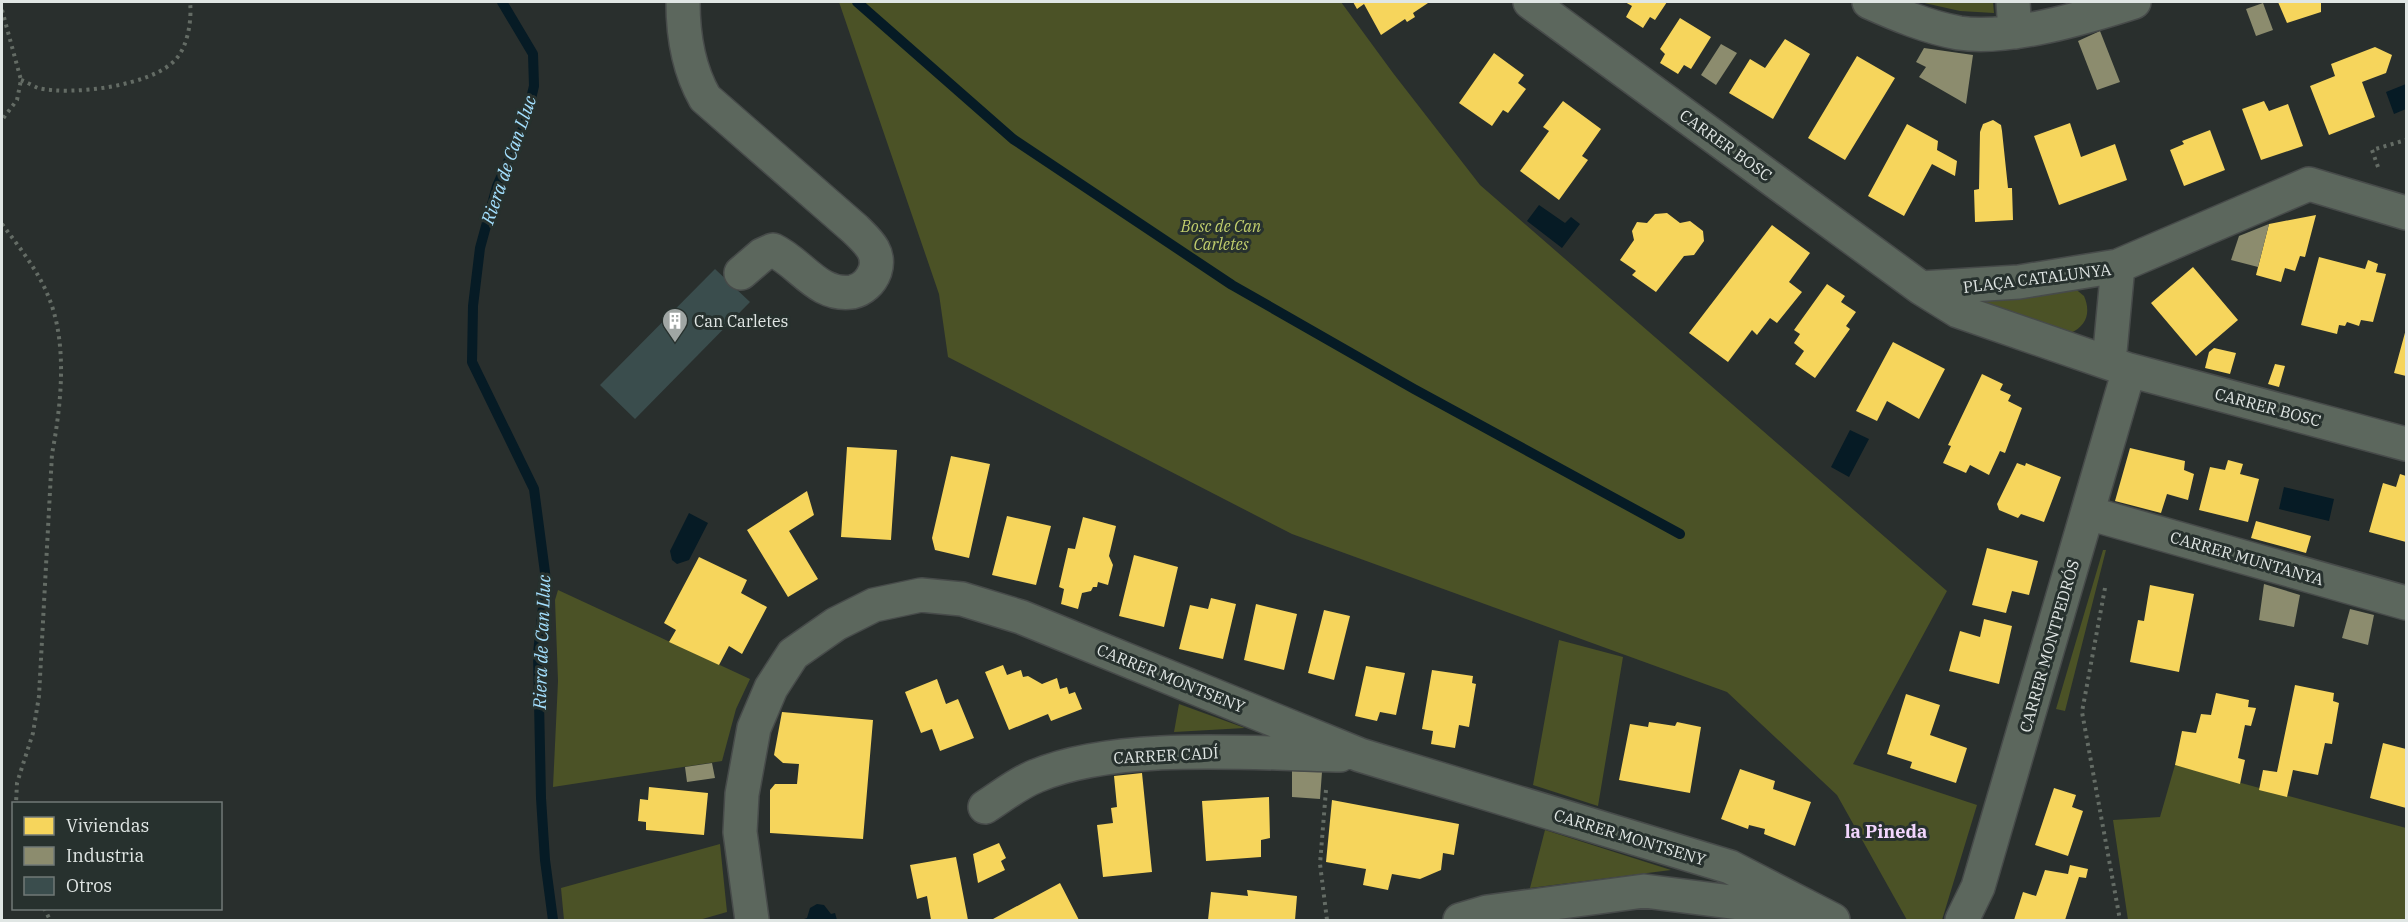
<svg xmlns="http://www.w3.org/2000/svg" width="2408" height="922" font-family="'IBM Plex Serif',serif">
<rect width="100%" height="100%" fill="#292f2d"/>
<!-- green -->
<path fill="#4b5226" d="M 839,2 L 1341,2 L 1393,73 L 1480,185 L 1947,591 L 1853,764 L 1977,805 L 1942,920 L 1907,920 L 1837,795 L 1727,692 L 1292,534 L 948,357 L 939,294 Z
M 1920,2 L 1993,2 L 1994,13 L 1960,11 Z
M 2073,287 L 2084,296 C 2091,312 2087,326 2070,333 L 1979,307 L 1978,297 Z
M 2103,550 L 2106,550 L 2065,711 L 2056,709 Z
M 558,590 L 750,679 L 736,709 L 722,761 L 553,787 L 558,681 L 555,600 Z
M 1559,640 L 1623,657 L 1598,806 L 1533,785 Z
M 1179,704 L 1245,728 L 1174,732 Z
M 2175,765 L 2406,828 L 2406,920 L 2128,920 L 2113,820 L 2160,817 Z
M 1545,830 L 1671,870 L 1530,888 Z
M 720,844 L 727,912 L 699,920 L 564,920 L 561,888 Z"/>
<!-- water -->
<path fill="#061b25" d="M 2406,84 L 2406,109 L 2394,114 L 2386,92 Z
M 1539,205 L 1565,223 L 1571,217 L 1580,224 L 1562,248 L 1527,221 Z
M 1850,430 L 1869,439 L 1849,477 L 1831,467 Z
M 2284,487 L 2334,499 L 2329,521 L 2279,509 Z
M 689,513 L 708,523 L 689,560 L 677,564 L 672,560 L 670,551 Z
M 817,904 L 824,905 L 831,914 L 835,913 L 837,920 L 801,920 L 807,918 L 810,908 Z"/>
<!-- homes -->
<path fill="#f6d55c" d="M 1353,2 L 1428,2 L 1428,3 L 1413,13 L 1415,17 L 1407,22 L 1405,19 L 1381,35 L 1364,4 L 1357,9 Z
M 1625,2 L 1667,2 L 1655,20 L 1650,17 L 1643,28 L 1626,17 L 1632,6 Z
M 2278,2 L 2321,2 L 2321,12 L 2287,23 Z
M 1680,18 L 1711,37 L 1691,69 L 1684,65 L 1678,74 L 1660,63 L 1665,54 L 1660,49 Z
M 1785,39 L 1810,54 L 1773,119 L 1729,93 L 1750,59 L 1765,68 Z
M 2375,47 L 2392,55 L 2386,73 L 2362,82 L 2375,117 L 2329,135 L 2310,86 L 2335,76 L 2331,64 Z
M 1494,53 L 1524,75 L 1518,83 L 1526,89 L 1508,113 L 1503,110 L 1492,126 L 1459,103 Z
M 1857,56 L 1895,78 L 1845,160 L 1808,138 Z
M 1563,101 L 1601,129 L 1582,156 L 1588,160 L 1559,200 L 1520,171 L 1549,131 L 1543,127 Z
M 2264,101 L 2269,111 L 2288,104 L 2303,146 L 2261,160 L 2242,109 Z
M 1993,120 L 2001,125 L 2002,131 L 2008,188 L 2012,188 L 2013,220 L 1975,222 L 1974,190 L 1979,189 L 1980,132 L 1983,124 Z
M 2070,123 L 2081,157 L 2115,144 L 2127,180 L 2059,205 L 2034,136 Z
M 1907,124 L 1938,141 L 1937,150 L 1957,161 L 1955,176 L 1932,164 L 1904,216 L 1868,196 Z
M 2210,130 L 2225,170 L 2184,186 L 2170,150 L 2184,144 L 2182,141 Z
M 1667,213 L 1680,223 L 1690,221 L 1703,231 L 1704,241 L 1694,255 L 1684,256 L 1656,292 L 1632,275 L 1636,271 L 1620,260 L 1634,240 L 1632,231 L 1637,222 L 1647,223 L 1655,214 Z
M 2316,215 L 2305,257 L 2300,256 L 2295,271 L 2285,268 L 2281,282 L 2256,275 L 2269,224 Z
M 1772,225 L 1810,253 L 1789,282 L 1802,292 L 1777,323 L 1770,318 L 1757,335 L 1752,330 L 1728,362 L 1689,333 Z
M 2319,257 L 2365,269 L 2368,260 L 2378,264 L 2376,272 L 2386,274 L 2373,322 L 2361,320 L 2359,326 L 2347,322 L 2345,326 L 2339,325 L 2337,334 L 2301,325 Z
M 2193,267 L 2238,320 L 2196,356 L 2151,303 Z
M 1827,284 L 1845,296 L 1841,302 L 1856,312 L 1846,326 L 1850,329 L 1815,378 L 1795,364 L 1804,351 L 1794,343 L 1800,334 L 1794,330 Z
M 2406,329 L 2406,376 L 2394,373 Z
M 1893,342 L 1945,369 L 1919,419 L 1887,401 L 1877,421 L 1856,411 Z
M 2214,348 L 2236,353 L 2230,374 L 2205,368 L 2209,352 Z
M 2275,364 L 2285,366 L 2279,387 L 2268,384 Z
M 1982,374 L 2003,384 L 2000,390 L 2011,395 L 2008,401 L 2022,408 L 2005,453 L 2000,451 L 1989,475 L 1970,465 L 1966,473 L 1943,463 L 1951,446 L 1948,445 Z
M 847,447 L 897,450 L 891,540 L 841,537 Z
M 2130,448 L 2185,461 L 2184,470 L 2194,474 L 2188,500 L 2167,494 L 2161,513 L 2115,501 Z
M 951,456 L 990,464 L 969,558 L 935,550 L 932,538 Z
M 2228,460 L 2243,464 L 2240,474 L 2259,479 L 2248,522 L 2199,510 L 2210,467 L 2225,470 Z
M 2017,463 L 2025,466 L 2026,463 L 2061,477 L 2044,522 L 2021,514 L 2018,518 L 1999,510 L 1997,504 Z
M 2400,474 L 2406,476 L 2406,542 L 2369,532 L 2383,483 L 2396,487 Z
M 807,491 L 814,515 L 789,531 L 818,579 L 788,597 L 747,530 Z
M 1007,516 L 1051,526 L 1036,585 L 992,575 Z
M 1083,517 L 1116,526 L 1109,556 L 1113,565 L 1108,585 L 1098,582 L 1097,587 L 1093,587 L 1091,591 L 1082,593 L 1078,609 L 1061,604 L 1064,589 L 1059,587 L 1068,548 L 1075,549 Z
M 2256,521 L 2311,536 L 2306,553 L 2251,538 Z
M 1987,548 L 2038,561 L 2029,595 L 2012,591 L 2006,613 L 1972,605 Z
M 1134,555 L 1178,567 L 1164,627 L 1119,616 Z
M 699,557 L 747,580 L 741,593 L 767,607 L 742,654 L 729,646 L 719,665 L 669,642 L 676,630 L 664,623 Z
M 2150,585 L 2194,594 L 2179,672 L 2130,662 L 2138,620 L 2144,621 Z
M 1211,598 L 1236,604 L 1223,659 L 1179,649 L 1190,605 L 1208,609 Z
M 1256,604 L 1297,614 L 1284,670 L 1244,660 Z
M 1324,610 L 1350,616 L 1334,680 L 1308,673 Z
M 1984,619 L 2012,626 L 1999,684 L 1949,671 L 1960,631 L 1980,637 Z
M 1003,665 L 1007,675 L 1021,670 L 1023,677 L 1028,676 L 1042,684 L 1057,678 L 1060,689 L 1067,687 L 1069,694 L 1075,692 L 1082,709 L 1051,721 L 1048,714 L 1009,730 L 985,672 Z
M 1366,666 L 1405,673 L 1396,715 L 1380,712 L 1377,721 L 1355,716 Z
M 1432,670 L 1473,676 L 1472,683 L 1476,684 L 1469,727 L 1459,725 L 1455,748 L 1431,744 L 1433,731 L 1422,729 Z
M 937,679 L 946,704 L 958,699 L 974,738 L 940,751 L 932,729 L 921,733 L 905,692 Z
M 2295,685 L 2334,693 L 2333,701 L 2339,703 L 2332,744 L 2325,743 L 2318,775 L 2293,770 L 2287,797 L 2259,790 L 2263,770 L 2277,772 Z
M 2216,693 L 2249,700 L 2248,707 L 2256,708 L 2251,726 L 2245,725 L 2238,758 L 2245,760 L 2240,784 L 2175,765 L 2182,731 L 2196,733 L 2201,714 L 2211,715 Z
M 1906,694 L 1940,705 L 1930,735 L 1967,748 L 1956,783 L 1910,768 L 1912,762 L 1887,754 Z
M 782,712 L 873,720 L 863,839 L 770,833 L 770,790 L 775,784 L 797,784 L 799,764 L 783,763 L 774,755 Z
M 1649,722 L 1675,726 L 1677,722 L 1701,727 L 1690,793 L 1619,780 L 1630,724 L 1648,727 Z
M 2383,743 L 2406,749 L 2406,808 L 2370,798 Z
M 1740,769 L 1775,781 L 1773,789 L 1811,802 L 1795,846 L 1764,834 L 1765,829 L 1749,825 L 1748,829 L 1721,819 Z
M 1142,773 L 1152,872 L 1103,877 L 1097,825 L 1113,823 L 1111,808 L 1117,807 L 1114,776 Z
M 649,787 L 708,793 L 704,835 L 646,830 L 646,822 L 638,821 L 640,799 L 648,800 Z
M 2054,788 L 2076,795 L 2072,807 L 2083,811 L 2068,856 L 2035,845 Z
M 1269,797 L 1270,838 L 1261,840 L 1261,857 L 1206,861 L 1202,801 Z
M 1332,800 L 1459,824 L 1454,855 L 1443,853 L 1441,870 L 1420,879 L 1392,874 L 1388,890 L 1363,885 L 1366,869 L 1326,862 Z
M 999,843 L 1006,858 L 1001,861 L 1005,870 L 978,883 L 973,854 Z
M 956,857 L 968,920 L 931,920 L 927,896 L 917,899 L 910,865 Z
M 2070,865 L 2088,869 L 2086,878 L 2079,877 L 2065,920 L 2014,920 L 2023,892 L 2036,896 L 2045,870 L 2068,874 Z
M 1060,883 L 1079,920 L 994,920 L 993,919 Z
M 1247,890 L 1297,896 L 1295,920 L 1208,920 L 1211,892 L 1248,896 Z"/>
<!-- industry -->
<path fill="#8c8c6e" d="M 2263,3 L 2273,30 L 2256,36 L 2246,9 Z
M 2100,31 L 2120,82 L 2097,90 L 2078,41 Z
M 1721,44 L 1737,53 L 1716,85 L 1701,75 Z
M 1924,48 L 1973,55 L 1966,104 L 1919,77 L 1926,67 L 1916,62 Z
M 2269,224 L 2258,267 L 2231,260 L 2239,236 Z
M 2264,584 L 2300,595 L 2294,627 L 2259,620 Z
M 2350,609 L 2374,615 L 2368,645 L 2342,638 Z
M 712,763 L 715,778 L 687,782 L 685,767 Z
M 1292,771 L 1322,772 L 1320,799 L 1292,797 Z"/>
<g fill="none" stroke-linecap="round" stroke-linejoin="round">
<!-- stream -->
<path stroke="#061b25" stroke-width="10" d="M 502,2 L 533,54 L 534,86 L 525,124 L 497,186 L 480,248 L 473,306 L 472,362 L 534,489 L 546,580 L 538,653 L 541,798 L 545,860 L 553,920
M 857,2 L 1013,139 L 1232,285 L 1414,389 L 1680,534"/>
</g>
<!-- building -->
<path fill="#3a4d4d" d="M 715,269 L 750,302 L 635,419 L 600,385 Z"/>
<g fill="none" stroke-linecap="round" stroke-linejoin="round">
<defs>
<path id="street" d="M 683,2 C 683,34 689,70 705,98 L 855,229 C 867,241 881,252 875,271 C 871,282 862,290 852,292 C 818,297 801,263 773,250 L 762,255 L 741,273
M 1530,2 L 1921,288 L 1958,311 L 2129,370 L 2406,444
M 1869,2 C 1898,15 1927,27 1959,33 C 2008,41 2087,17 2134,2
M 2013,2 L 2015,32
M 2118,266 L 2309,184 L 2406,213
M 1921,288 L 2019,282 L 2118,266 L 2109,362
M 2088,513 L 2406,603
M 985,807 C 1001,797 1018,783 1036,776 C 1117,742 1251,753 1340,755
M 752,920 L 740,832 L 742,794 L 754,728 L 771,688 L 793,654 L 836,624 L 874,605 L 921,595 L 962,599 L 1021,617 L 1360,755 L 1730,867 L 1833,920
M 1460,920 L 1487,912 L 1644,891 L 1795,910
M 1962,920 L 1978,887 L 2129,370"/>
</defs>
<!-- street casing -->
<use href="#street" stroke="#474b4a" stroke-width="36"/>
<!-- path -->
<path stroke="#646c65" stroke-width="4" stroke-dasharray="3 4.5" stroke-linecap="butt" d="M 2,10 L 21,80 L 17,100 L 2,120
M 21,80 C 27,82 33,86 38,88 C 71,96 153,86 176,59 C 188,46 192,19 190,2
M 2378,167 L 2372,150 L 2406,140
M 2,224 C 19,247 38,270 49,298 C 68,345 61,406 52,454 L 39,696 L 33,733 L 17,783 L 16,804
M 2105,588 L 2082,712 L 2120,920
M 1326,790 L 1320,864 L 1327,920
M 44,908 L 50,920"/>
<!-- street -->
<use href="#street" stroke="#5c675d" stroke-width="33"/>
</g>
<!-- icons -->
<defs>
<symbol id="building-pin" viewBox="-11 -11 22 30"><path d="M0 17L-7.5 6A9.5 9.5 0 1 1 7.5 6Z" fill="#a0a6a4" stroke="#27312e"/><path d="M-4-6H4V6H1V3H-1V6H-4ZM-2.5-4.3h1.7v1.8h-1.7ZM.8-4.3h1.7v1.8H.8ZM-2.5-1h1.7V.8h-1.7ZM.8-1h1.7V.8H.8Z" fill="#fff"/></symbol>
</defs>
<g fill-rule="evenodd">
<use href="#building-pin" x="660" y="306" width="30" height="40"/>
</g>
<g text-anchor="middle" stroke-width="6" stroke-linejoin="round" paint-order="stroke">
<!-- street labels -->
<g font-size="16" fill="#e0e6e4" stroke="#27312e">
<text transform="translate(1726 145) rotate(36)" y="6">CARRER BOSC</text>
<text transform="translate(2037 278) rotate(-7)" y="6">PLAÇA CATALUNYA</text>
<text transform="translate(2268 407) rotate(15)" y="6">CARRER BOSC</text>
<text transform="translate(2247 558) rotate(16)" y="6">CARRER MUNTANYA</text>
<text transform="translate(2049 646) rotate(-74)" y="6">CARRER MONTPEDRÓS</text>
<text transform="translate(1171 678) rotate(22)" y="6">CARRER MONTSENY</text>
<text transform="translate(1166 755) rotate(-3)" y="6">CARRER CADÍ</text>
<text transform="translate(1630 837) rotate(17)" y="6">CARRER MONTSENY</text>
</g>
<!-- park labels -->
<g font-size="16" font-style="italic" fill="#c2cf6d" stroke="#27312e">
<text x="1221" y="232">Bosc de Can<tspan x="1221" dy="18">Carletes</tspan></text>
</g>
<!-- poi labels -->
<g font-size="16" fill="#e0e6e4" stroke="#27312e" text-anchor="start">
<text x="694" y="327">Can Carletes</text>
</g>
<!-- water labels -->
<g font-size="18" font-style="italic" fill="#a4e0ff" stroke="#27312e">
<text transform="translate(509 160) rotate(-71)" y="6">Riera de Can Lluc</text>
<text transform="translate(542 642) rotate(-88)" y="6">Riera de Can Lluc</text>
</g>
<!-- neighbourhood labels -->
<g font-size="18" font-weight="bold" fill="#f2d6fd" stroke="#27312e">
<text x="1886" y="838">la Pineda</text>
</g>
</g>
<!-- border -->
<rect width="2408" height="922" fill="none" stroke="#e0e6e4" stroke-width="6"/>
<!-- legend -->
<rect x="12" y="802" width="210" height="108" fill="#27312e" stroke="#717977" stroke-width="1.5"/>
<rect x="24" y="817" width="30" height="18" fill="#f6d55c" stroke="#717977" stroke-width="1.5"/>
<text x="66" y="832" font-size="18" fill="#e0e6e4">Viviendas</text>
<rect x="24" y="847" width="30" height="18" fill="#8c8c6e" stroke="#717977" stroke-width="1.5"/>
<text x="66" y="862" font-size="18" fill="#e0e6e4">Industria</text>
<rect x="24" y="877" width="30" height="18" fill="#3a4d4d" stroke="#717977" stroke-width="1.5"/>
<text x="66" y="892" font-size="18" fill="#e0e6e4">Otros</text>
</svg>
